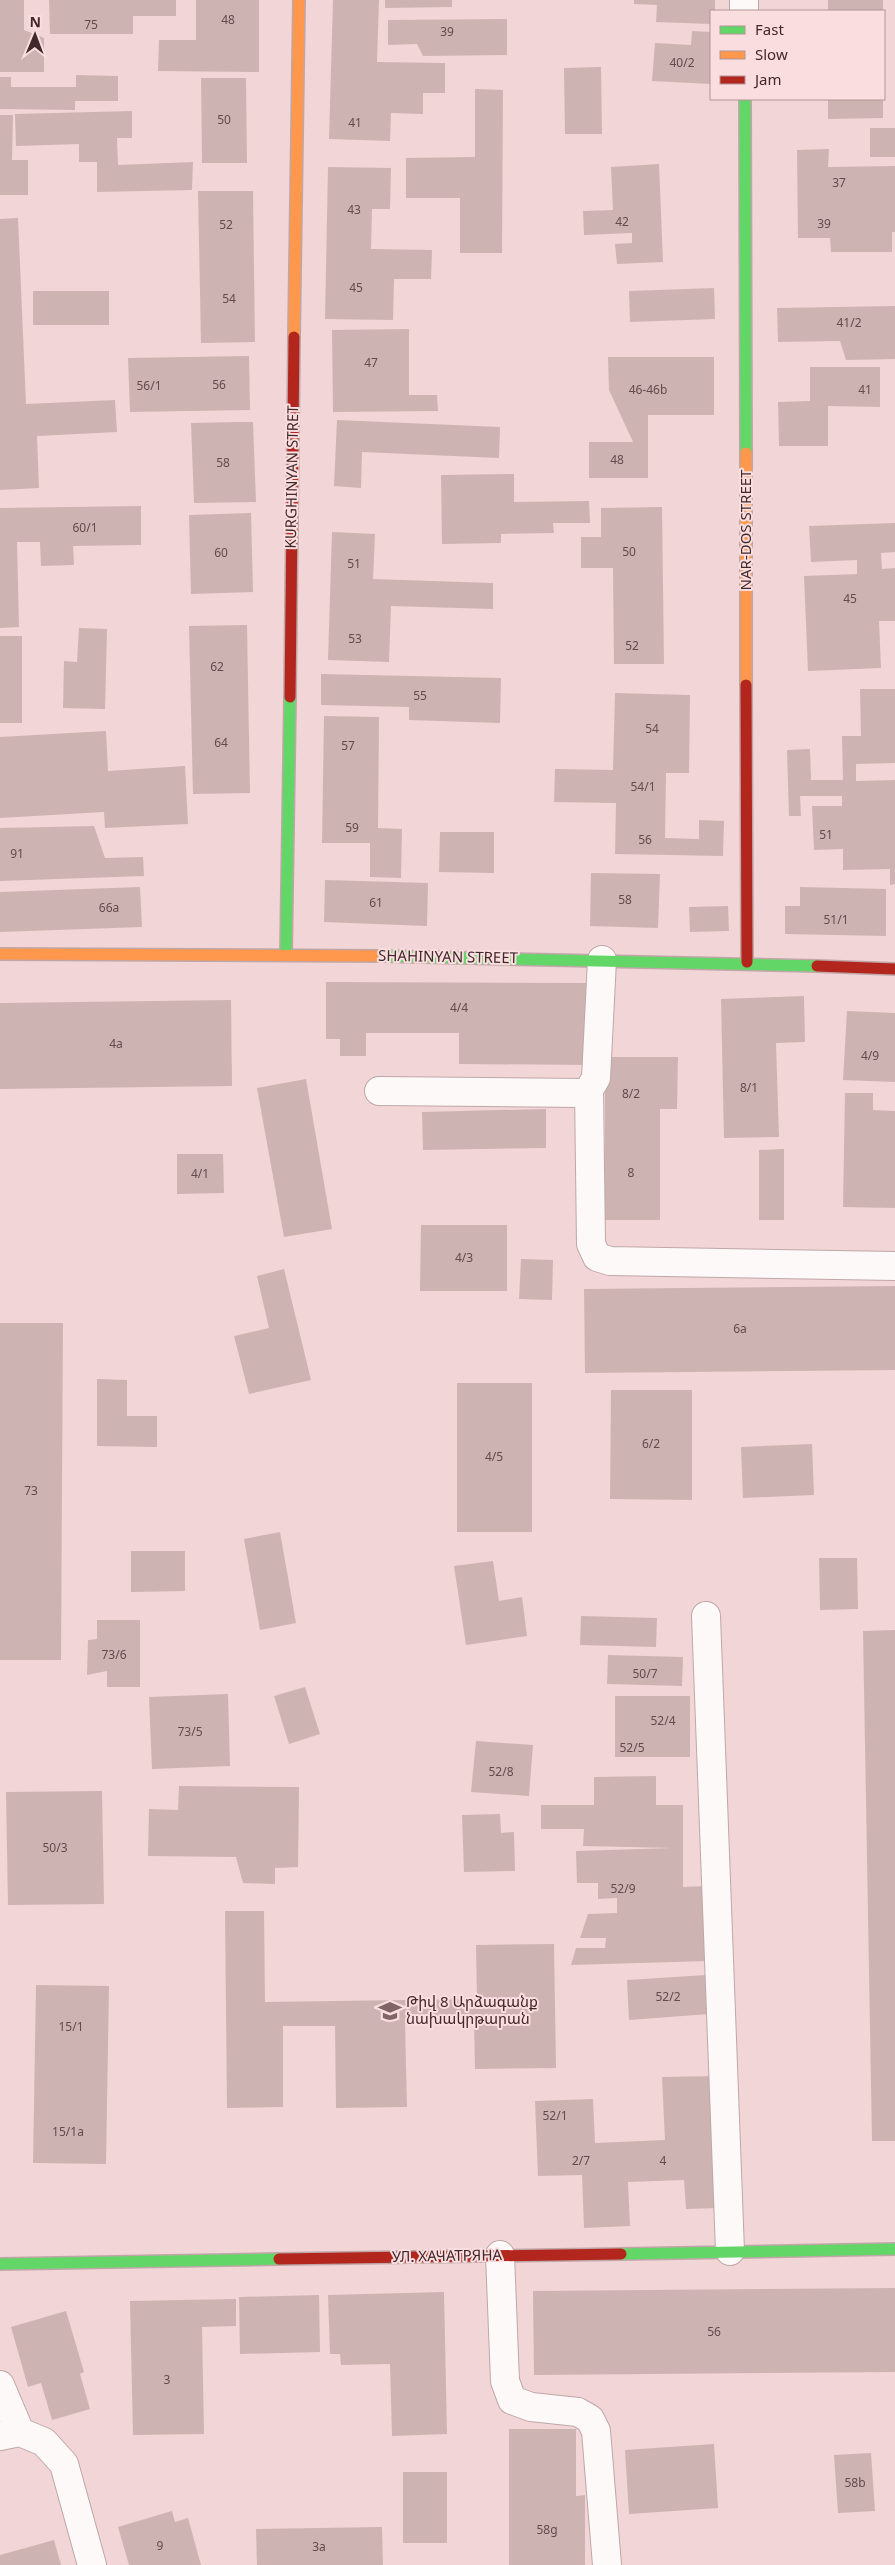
<svg xmlns="http://www.w3.org/2000/svg" width="895" height="2565" font-family="'Noto Sans','Noto Sans Armenian',sans-serif">
<rect width="100%" height="100%" fill="#f2d5d6"/>
<!-- building -->
<path fill="#cdb4b2" d="M 0,0 L 24,0 L 24,30 L 44,38 L 44,72 L 0,72 Z
M 49,0 L 176,0 L 176,16 L 133,16 L 133,34 L 50,34 Z
M 196,0 L 259,0 L 259,72 L 158,71 L 159,40 L 196,40 Z
M 333,0 L 379,0 L 377,62 L 445,63 L 445,93 L 423,93 L 423,114 L 391,113 L 390,141 L 329,139 Z
M 385,0 L 452,0 L 452,7 L 385,8 Z
M 634,0 L 715,0 L 715,11 L 711,11 L 711,24 L 656,22 L 657,5 L 634,4 Z
M 828,0 L 883,0 L 883,11 L 828,11 Z
M 507,19 L 507,55 L 423,56 L 417,44 L 388,45 L 388,20 Z
M 692,31 L 711,32 L 711,84 L 652,81 L 655,43 L 691,45 Z
M 601,67 L 602,134 L 565,134 L 564,68 Z
M 76,75 L 118,76 L 118,101 L 75,101 L 75,110 L 0,109 L 0,77 L 11,77 L 11,87 L 76,87 Z
M 201,78 L 246,78 L 247,163 L 202,163 Z
M 475,89 L 503,90 L 502,253 L 460,253 L 460,198 L 406,198 L 406,158 L 475,157 Z
M 828,99 L 883,99 L 883,118 L 828,119 Z
M 132,111 L 132,138 L 117,138 L 118,165 L 193,162 L 192,190 L 97,192 L 97,162 L 79,162 L 79,144 L 16,146 L 15,114 Z
M 0,115 L 13,115 L 12,160 L 28,160 L 28,195 L 0,195 Z
M 870,128 L 895,128 L 895,157 L 870,157 Z
M 829,149 L 828,167 L 895,166 L 895,232 L 892,232 L 892,252 L 831,252 L 830,238 L 798,238 L 797,150 Z
M 659,164 L 663,262 L 617,264 L 615,244 L 632,243 L 632,233 L 584,235 L 583,211 L 613,210 L 611,167 Z
M 328,167 L 391,168 L 390,209 L 372,209 L 371,249 L 432,250 L 431,279 L 394,279 L 393,320 L 325,319 Z
M 198,191 L 253,191 L 255,342 L 201,343 Z
M 18,218 L 26,404 L 115,400 L 117,432 L 37,436 L 39,488 L 0,490 L 0,219 Z
M 714,288 L 715,319 L 630,322 L 629,291 Z
M 33,291 L 109,291 L 109,325 L 33,325 Z
M 895,306 L 895,359 L 846,360 L 840,341 L 778,342 L 777,308 Z
M 409,329 L 409,395 L 437,395 L 438,411 L 333,412 L 332,330 Z
M 249,356 L 250,410 L 130,412 L 128,358 Z
M 608,357 L 714,357 L 714,415 L 648,415 L 648,478 L 589,478 L 589,442 L 633,442 L 609,390 Z
M 810,367 L 880,367 L 880,407 L 828,406 L 828,446 L 779,446 L 778,402 L 810,401 Z
M 337,420 L 500,427 L 499,458 L 362,452 L 361,488 L 334,486 Z
M 237,422 L 253,422 L 256,502 L 194,503 L 191,423 Z
M 514,474 L 514,502 L 589,501 L 590,523 L 553,523 L 554,533 L 501,534 L 501,543 L 442,544 L 441,475 Z
M 141,506 L 141,545 L 73,546 L 74,565 L 41,566 L 40,542 L 17,542 L 19,627 L 0,628 L 0,508 Z
M 662,507 L 664,664 L 614,664 L 613,568 L 581,568 L 581,537 L 601,537 L 601,508 Z
M 251,513 L 253,592 L 191,594 L 189,515 Z
M 895,523 L 895,552 L 881,553 L 882,569 L 895,568 L 895,621 L 879,621 L 881,668 L 808,671 L 804,576 L 857,574 L 857,560 L 811,562 L 809,526 Z
M 332,532 L 375,534 L 373,579 L 493,583 L 493,609 L 391,606 L 389,662 L 328,660 Z
M 247,625 L 250,793 L 193,794 L 189,626 Z
M 79,628 L 107,629 L 105,709 L 63,708 L 64,661 L 77,662 Z
M 0,636 L 22,636 L 22,723 L 0,723 Z
M 321,674 L 501,678 L 500,723 L 409,720 L 409,707 L 321,705 Z
M 860,689 L 895,689 L 895,763 L 856,764 L 856,781 L 895,780 L 895,884 L 890,885 L 890,869 L 843,870 L 843,849 L 814,850 L 812,806 L 842,806 L 842,796 L 800,796 L 801,816 L 789,816 L 787,750 L 810,749 L 811,780 L 843,780 L 842,736 L 861,736 Z
M 615,693 L 690,695 L 689,773 L 666,773 L 665,838 L 699,839 L 699,820 L 724,821 L 723,856 L 615,854 L 616,803 L 554,802 L 555,769 L 613,770 Z
M 324,716 L 379,717 L 378,828 L 402,829 L 401,878 L 370,877 L 370,843 L 322,843 Z
M 106,731 L 108,771 L 185,766 L 188,824 L 105,828 L 104,812 L 0,818 L 0,737 Z
M 94,826 L 105,858 L 143,857 L 144,876 L 0,881 L 0,828 Z
M 440,832 L 494,832 L 494,873 L 439,872 Z
M 591,873 L 660,874 L 658,928 L 590,926 Z
M 325,880 L 428,883 L 427,926 L 324,922 Z
M 140,887 L 142,927 L 0,932 L 0,892 Z
M 800,887 L 886,889 L 886,936 L 785,934 L 785,906 L 800,906 Z
M 728,906 L 729,931 L 690,932 L 689,907 Z
M 326,982 L 591,983 L 590,1065 L 459,1064 L 459,1033 L 366,1033 L 366,1056 L 340,1056 L 340,1039 L 326,1039 Z
M 804,996 L 805,1042 L 776,1043 L 779,1137 L 724,1138 L 721,999 Z
M 231,1000 L 232,1086 L 0,1089 L 0,1003 Z
M 847,1011 L 895,1013 L 895,1082 L 843,1080 Z
M 605,1057 L 678,1057 L 677,1109 L 660,1109 L 660,1220 L 605,1220 Z
M 306,1079 L 332,1229 L 284,1237 L 257,1088 Z
M 845,1093 L 873,1093 L 873,1110 L 895,1111 L 895,1208 L 843,1207 Z
M 546,1109 L 546,1148 L 423,1150 L 422,1112 Z
M 784,1149 L 784,1220 L 759,1220 L 759,1150 Z
M 177,1154 L 223,1154 L 224,1193 L 177,1194 Z
M 421,1225 L 507,1225 L 507,1291 L 420,1291 Z
M 521,1259 L 553,1260 L 552,1300 L 519,1299 Z
M 284,1269 L 311,1380 L 249,1394 L 234,1336 L 269,1328 L 257,1276 Z
M 895,1286 L 895,1370 L 585,1373 L 584,1289 Z
M 0,1323 L 63,1323 L 61,1660 L 0,1660 Z
M 97,1379 L 127,1380 L 127,1416 L 157,1416 L 157,1447 L 97,1446 Z
M 457,1383 L 532,1383 L 532,1532 L 457,1532 Z
M 611,1390 L 692,1390 L 692,1500 L 610,1499 Z
M 812,1444 L 814,1495 L 743,1498 L 741,1447 Z
M 280,1532 L 296,1623 L 260,1630 L 244,1539 Z
M 131,1551 L 185,1551 L 185,1591 L 131,1592 Z
M 819,1558 L 857,1558 L 858,1609 L 820,1610 Z
M 493,1561 L 499,1601 L 522,1597 L 527,1636 L 466,1645 L 454,1566 Z
M 581,1616 L 657,1618 L 656,1647 L 580,1645 Z
M 97,1620 L 140,1620 L 140,1687 L 107,1687 L 107,1671 L 87,1675 L 88,1640 L 97,1639 Z
M 895,1630 L 895,2141 L 872,2141 L 863,1631 Z
M 608,1655 L 683,1657 L 682,1686 L 607,1684 Z
M 305,1687 L 320,1734 L 289,1744 L 274,1696 Z
M 228,1694 L 230,1766 L 152,1769 L 149,1697 Z
M 615,1696 L 690,1696 L 690,1757 L 615,1757 Z
M 476,1741 L 533,1745 L 529,1796 L 471,1792 Z
M 656,1776 L 656,1805 L 683,1805 L 683,1887 L 705,1886 L 708,1961 L 571,1965 L 576,1948 L 605,1948 L 606,1938 L 580,1938 L 588,1914 L 617,1913 L 617,1898 L 598,1899 L 598,1883 L 577,1883 L 576,1851 L 673,1848 L 583,1846 L 584,1829 L 541,1829 L 541,1805 L 594,1805 L 594,1777 Z
M 179,1786 L 299,1787 L 298,1867 L 275,1868 L 275,1884 L 243,1883 L 236,1857 L 148,1856 L 149,1809 L 178,1810 Z
M 102,1791 L 104,1904 L 8,1905 L 6,1792 Z
M 500,1814 L 501,1833 L 514,1832 L 515,1871 L 464,1872 L 462,1815 Z
M 225,1911 L 264,1911 L 265,2002 L 477,1999 L 476,1945 L 554,1944 L 556,2068 L 475,2069 L 474,2020 L 405,2021 L 407,2107 L 336,2108 L 335,2026 L 283,2026 L 283,2107 L 227,2108 Z
M 706,1975 L 709,2014 L 629,2020 L 627,1980 Z
M 36,1985 L 109,1986 L 106,2164 L 33,2163 Z
M 715,2076 L 720,2208 L 686,2209 L 684,2180 L 628,2182 L 630,2226 L 584,2228 L 582,2175 L 538,2176 L 535,2101 L 593,2099 L 595,2143 L 665,2140 L 662,2077 Z
M 895,2288 L 895,2372 L 534,2375 L 533,2291 Z
M 444,2292 L 447,2434 L 392,2436 L 390,2364 L 341,2365 L 340,2354 L 330,2354 L 328,2295 Z
M 319,2295 L 320,2352 L 240,2354 L 239,2297 Z
M 236,2299 L 236,2326 L 202,2327 L 204,2434 L 133,2435 L 130,2301 Z
M 66,2311 L 84,2372 L 80,2374 L 90,2409 L 52,2420 L 41,2383 L 28,2387 L 11,2327 Z
M 509,2429 L 576,2429 L 576,2496 L 585,2495 L 585,2565 L 509,2565 Z
M 714,2444 L 718,2508 L 629,2514 L 625,2450 Z
M 871,2453 L 875,2511 L 838,2513 L 834,2455 Z
M 403,2472 L 447,2472 L 447,2543 L 403,2543 Z
M 172,2511 L 175,2522 L 188,2518 L 201,2565 L 129,2565 L 118,2527 Z
M 382,2527 L 383,2565 L 257,2565 L 256,2529 Z
M 54,2540 L 61,2565 L 0,2565 L 0,2555 Z"/>
<g fill="none" stroke-linecap="round" stroke-linejoin="round">
<defs>
<path id="street" d="M 744,0 L 744,11
M 589,1090 L 591,1244 L 597,1257 L 610,1261 L 895,1266
M 379,1091 L 582,1093 L 589,1090 L 596,1078 L 602,960
M 706,1616 L 730,2251
M 500,2255 L 505,2381 L 512,2400 L 531,2407 L 578,2412 L 590,2419 L 596,2431 L 607,2565
M 0,2385 L 20,2432
M 0,2436 L 20,2432 L 44,2442 L 64,2464 L 92,2565"/>
<path id="fast" d="M 745,99 L 746,453
M 286,955 L 290,697
M 382,956 L 817,966
M 621,2254 L 895,2249
M 0,2264 L 279,2259"/>
<path id="slow" d="M 294,337 L 299,0
M 746,453 L 746,685
M 0,954 L 382,956"/>
<path id="jam" d="M 746,685 L 747,962
M 290,697 L 294,337
M 817,966 L 895,969
M 279,2259 L 621,2254"/>
</defs>
<!-- street casing -->
<use href="#street" stroke="#bfa7a8" stroke-width="30"/>
<!-- fast casing -->
<use href="#fast" stroke="#bfa7a8" stroke-width="14"/>
<!-- slow casing -->
<use href="#slow" stroke="#bfa7a8" stroke-width="14"/>
<!-- jam casing -->
<use href="#jam" stroke="#bfa7a8" stroke-width="14"/>
<!-- street -->
<use href="#street" stroke="#fdf9f9" stroke-width="28"/>
<!-- fast -->
<use href="#fast" stroke="#63d668" stroke-width="11"/>
<!-- slow -->
<use href="#slow" stroke="#ff974d" stroke-width="11"/>
<!-- jam -->
<use href="#jam" stroke="#b3261e" stroke-width="11"/>
</g>
<!-- icons -->
<defs>
<symbol id="school-bare" viewBox="-9 -9 18 18"><path d="M0-5L7-2L0 1L-7-2ZM-4 1L0 2.5L4 1V4Q0 6-4 4Z" fill="#7f6566" stroke="#fadedf" stroke-width="2.5" paint-order="stroke"/></symbol>
</defs>
<g fill-rule="evenodd">
<use href="#school-bare" x="374" y="1995" width="32" height="32"/>
</g>
<g text-anchor="middle" stroke-width="4" stroke-linejoin="round" paint-order="stroke">
<!-- number labels -->
<g font-size="12" fill="#644b4c">
<text x="228" y="24">48</text>
<text x="91" y="29">75</text>
<text x="447" y="36">39</text>
<text x="682" y="67">40/2</text>
<text x="224" y="124">50</text>
<text x="355" y="127">41</text>
<text x="839" y="187">37</text>
<text x="354" y="214">43</text>
<text x="622" y="226">42</text>
<text x="824" y="228">39</text>
<text x="226" y="229">52</text>
<text x="356" y="292">45</text>
<text x="229" y="303">54</text>
<text x="849" y="327">41/2</text>
<text x="371" y="367">47</text>
<text x="219" y="389">56</text>
<text x="149" y="390">56/1</text>
<text x="648" y="394">46-46b</text>
<text x="865" y="394">41</text>
<text x="617" y="464">48</text>
<text x="223" y="467">58</text>
<text x="85" y="532">60/1</text>
<text x="629" y="556">50</text>
<text x="221" y="557">60</text>
<text x="354" y="568">51</text>
<text x="850" y="603">45</text>
<text x="355" y="643">53</text>
<text x="632" y="650">52</text>
<text x="217" y="671">62</text>
<text x="420" y="700">55</text>
<text x="652" y="733">54</text>
<text x="221" y="747">64</text>
<text x="348" y="750">57</text>
<text x="643" y="791">54/1</text>
<text x="352" y="832">59</text>
<text x="826" y="839">51</text>
<text x="645" y="844">56</text>
<text x="17" y="858">91</text>
<text x="625" y="904">58</text>
<text x="376" y="907">61</text>
<text x="109" y="912">66a</text>
<text x="836" y="924">51/1</text>
<text x="459" y="1012">4/4</text>
<text x="116" y="1048">4a</text>
<text x="870" y="1060">4/9</text>
<text x="749" y="1092">8/1</text>
<text x="631" y="1098">8/2</text>
<text x="631" y="1177">8</text>
<text x="200" y="1178">4/1</text>
<text x="464" y="1262">4/3</text>
<text x="740" y="1333">6a</text>
<text x="651" y="1448">6/2</text>
<text x="494" y="1461">4/5</text>
<text x="31" y="1495">73</text>
<text x="114" y="1659">73/6</text>
<text x="645" y="1678">50/7</text>
<text x="663" y="1725">52/4</text>
<text x="190" y="1736">73/5</text>
<text x="632" y="1752">52/5</text>
<text x="501" y="1776">52/8</text>
<text x="55" y="1852">50/3</text>
<text x="623" y="1893">52/9</text>
<text x="668" y="2001">52/2</text>
<text x="71" y="2031">15/1</text>
<text x="555" y="2120">52/1</text>
<text x="68" y="2136">15/1a</text>
<text x="581" y="2165">2/7</text>
<text x="663" y="2165">4</text>
<text x="714" y="2336">56</text>
<text x="167" y="2384">3</text>
<text x="855" y="2487">58b</text>
<text x="547" y="2534">58g</text>
<text x="160" y="2550">9</text>
<text x="319" y="2551">3a</text>
</g>
<!-- street labels -->
<g font-size="15" fill="#41282a" stroke="#fadedf">
<text transform="translate(292 477) rotate(-89)" y="5">KURGHINYAN STRET</text>
<text transform="translate(746 530) rotate(-90)" y="5">NAR-DOS STREET</text>
<text transform="translate(448 957) rotate(1)" y="5">SHAHINYAN STREET</text>
<text transform="translate(447 2256) rotate(-1)" y="5">УЛ. ХАЧАТРЯНА</text>
</g>
<!-- poi labels -->
<g font-size="15" fill="#41282a" stroke="#fadedf" text-anchor="start">
<text x="406" y="2007">Թիվ 8 Արձագանք<tspan x="406" dy="17">նախակրթարան</tspan></text>
</g>
</g>
<!-- legend -->
<rect x="710" y="10" width="175" height="90" fill="#fadedf" stroke="#b09597"/>
<rect x="720" y="26" width="25" height="8" fill="#63d668" stroke="#b09597"/>
<text x="755" y="35" font-size="15" fill="#41282a">Fast</text>
<rect x="720" y="51" width="25" height="8" fill="#ff974d" stroke="#b09597"/>
<text x="755" y="60" font-size="15" fill="#41282a">Slow</text>
<rect x="720" y="76" width="25" height="8" fill="#b3261e" stroke="#b09597"/>
<text x="755" y="85" font-size="15" fill="#41282a">Jam</text>
<!-- north arrow -->
<g transform="translate(35 35) rotate(1)" stroke="#fadedf" stroke-width="4" paint-order="stroke">
<path d="M0-4L9 19L0 12L-9 19Z" fill="#41282a"/>
<text y="-8" font-size="14" font-weight="bold" text-anchor="middle" fill="#41282a">N</text>
</g>
</svg>
